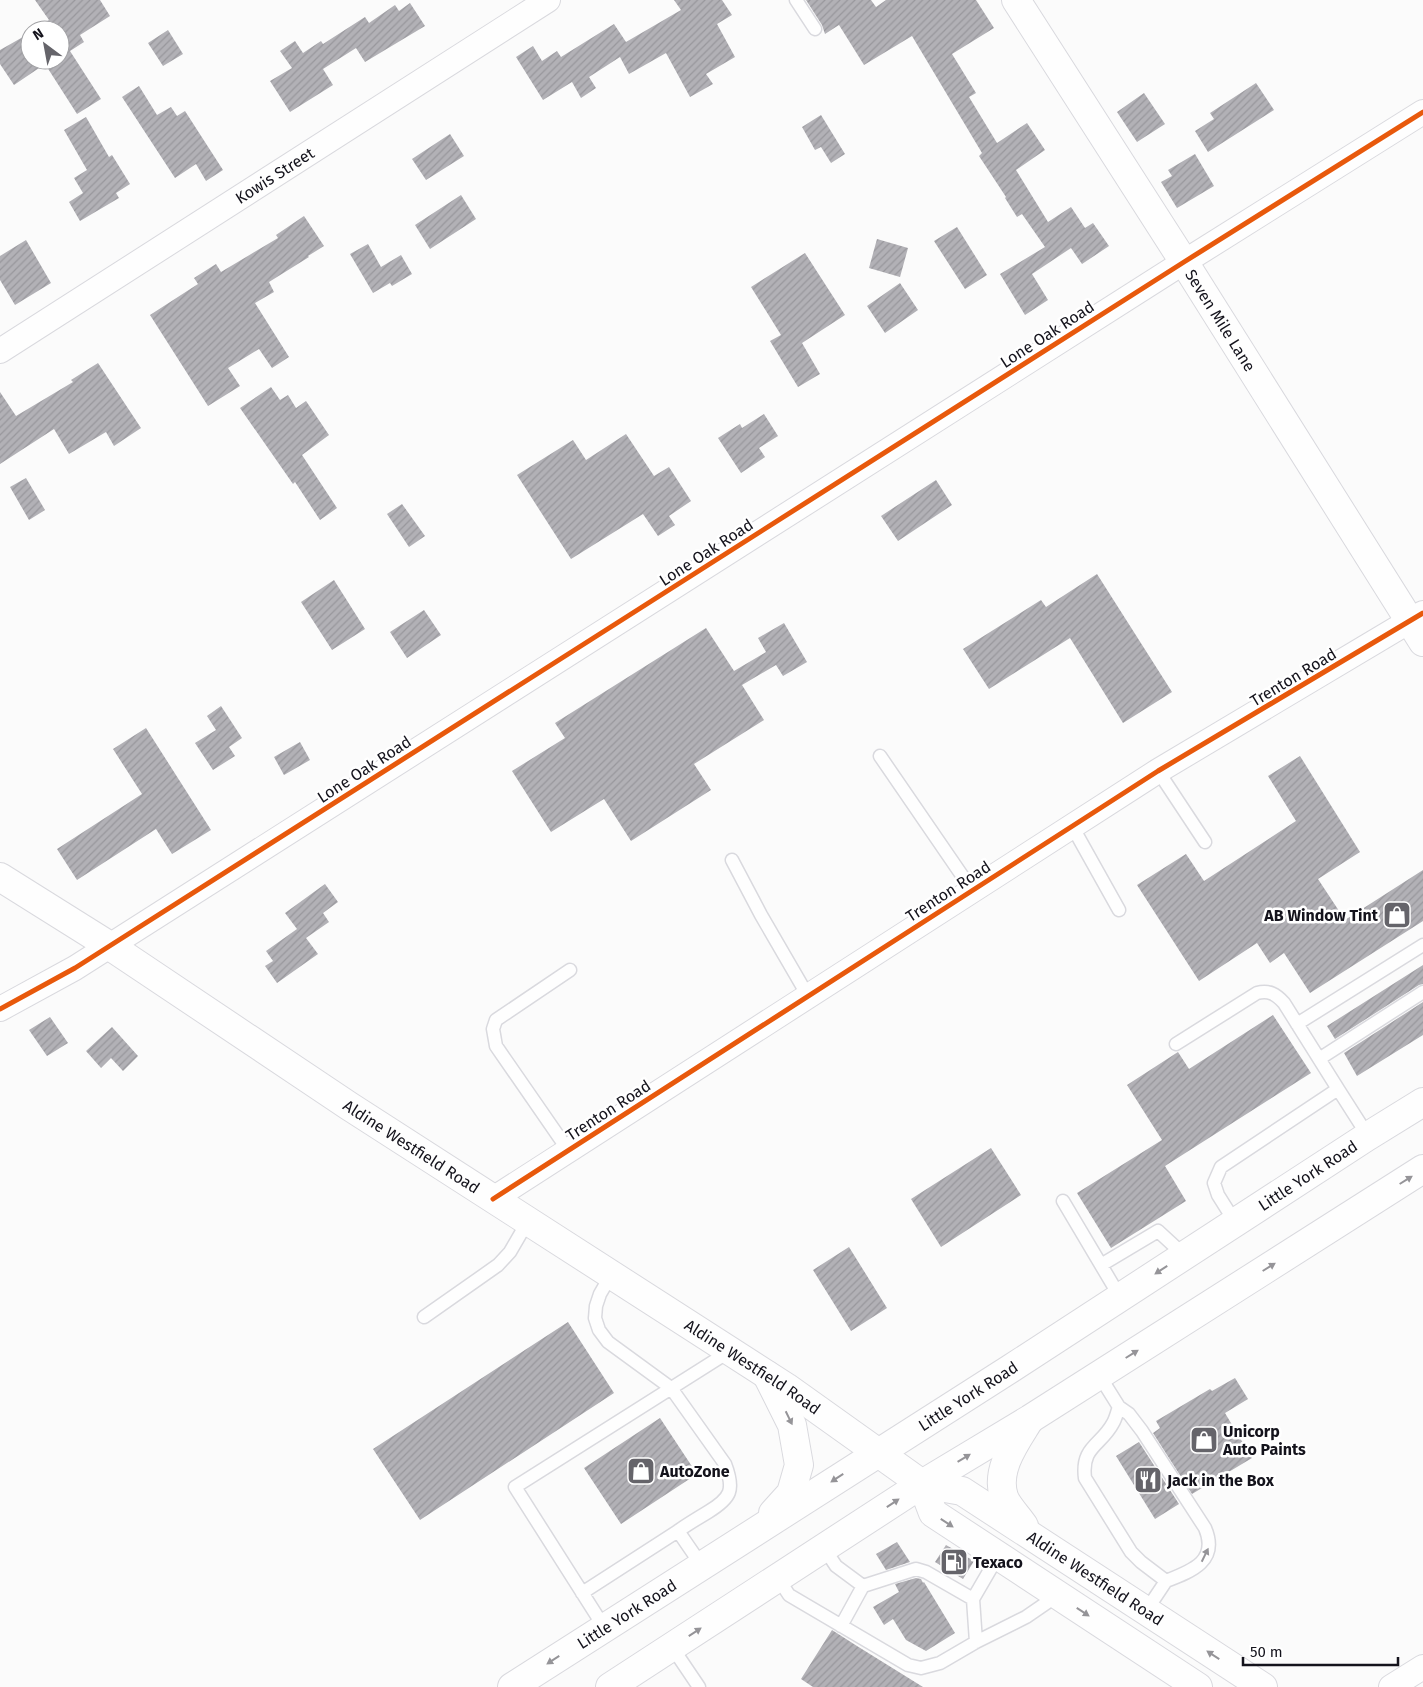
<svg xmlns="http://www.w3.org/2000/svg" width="1423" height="1687" font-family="'Fira Sans',sans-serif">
<defs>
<pattern id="building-hatch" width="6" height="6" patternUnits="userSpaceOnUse" patternTransform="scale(1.25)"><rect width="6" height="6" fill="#b2b1b6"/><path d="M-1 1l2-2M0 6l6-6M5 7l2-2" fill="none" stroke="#98979c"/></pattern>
</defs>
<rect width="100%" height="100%" fill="#fbfbfb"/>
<!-- building -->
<path fill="url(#building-hatch)" d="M 35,0 L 100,0 L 110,16 L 80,35 L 84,42 L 70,51 L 101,99 L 77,114 L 45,64 L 14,85 L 0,64 L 0,50 L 30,33 L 30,60 L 60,60 L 60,30 L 34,30 L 49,20 Z
M 674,0 L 722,0 L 732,15 L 717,24 L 735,57 L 706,74 L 713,84 L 690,97 L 666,53 L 629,74 L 620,57 L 589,77 L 596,88 L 581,98 L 572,82 L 543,100 L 516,57 L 533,46 L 542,61 L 557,51 L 561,57 L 614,24 L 626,42 L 681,10 Z
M 806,0 L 871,0 L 876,7 L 886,0 L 976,0 L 994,28 L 952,54 L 976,93 L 969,97 L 997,143 L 1027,123 L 1045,150 L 1016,170 L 1048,222 L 1071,207 L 1085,228 L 1093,223 L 1109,246 L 1082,264 L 1071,248 L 1032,274 L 1048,300 L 1025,315 L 1000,274 L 1045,247 L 1022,214 L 1017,217 L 1005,198 L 1006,197 L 979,156 L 982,153 L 912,36 L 864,65 L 839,25 L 825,34 L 822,25 Z
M 410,3 L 425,26 L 365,62 L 356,48 L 323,69 L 333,85 L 290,112 L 270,81 L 292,68 L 280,51 L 295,41 L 303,53 L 321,41 L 323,44 L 365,17 L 369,23 L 395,5 L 399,11 Z
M 168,30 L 183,54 L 163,66 L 148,43 Z
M 1256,83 L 1274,110 L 1208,152 L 1195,131 L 1214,119 L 1210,113 Z
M 139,86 L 157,115 L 171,107 L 177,116 L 185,111 L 223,170 L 206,181 L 196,164 L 175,178 L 122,97 Z
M 1144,93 L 1165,124 L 1137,142 L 1117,112 Z
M 821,115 L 845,154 L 831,163 L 821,147 L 815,150 L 802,127 Z
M 86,117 L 109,157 L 112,155 L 130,184 L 116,193 L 119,198 L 80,221 L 69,202 L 83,193 L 74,178 L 87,170 L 64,130 Z
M 450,134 L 464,156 L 426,180 L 412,159 Z
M 1195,154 L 1214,186 L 1177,208 L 1161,182 L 1172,176 L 1168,170 Z
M 461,195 L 476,219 L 430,249 L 415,225 Z
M 304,216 L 324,246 L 308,256 L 309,257 L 269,282 L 274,292 L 255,303 L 289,357 L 272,368 L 259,349 L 228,368 L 240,386 L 208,406 L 150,315 L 198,284 L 194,278 L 216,264 L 221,272 L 278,238 L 276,235 Z
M 957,227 L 987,275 L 965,289 L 934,241 Z
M 877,239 L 908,248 L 900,277 L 869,268 Z
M 26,240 L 51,283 L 15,305 L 0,280 L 0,256 Z
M 368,244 L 381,267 L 401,255 L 412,274 L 392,286 L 390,283 L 373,293 L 350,254 Z
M 805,253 L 845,315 L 802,343 L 820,374 L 798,387 L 770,341 L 781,335 L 751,287 Z
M 900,283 L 918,310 L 885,333 L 867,306 Z
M 98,363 L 141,428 L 114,446 L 106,432 L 69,454 L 54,429 L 0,464 L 0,392 L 16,416 L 73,382 L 71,380 Z
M 271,387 L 280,400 L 288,395 L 296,408 L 306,401 L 329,435 L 302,455 L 337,508 L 320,520 L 295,482 L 293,484 L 240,408 Z
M 764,414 L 778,436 L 759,448 L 765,457 L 741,473 L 718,438 L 740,424 L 742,428 Z
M 626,434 L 654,476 L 669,467 L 691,501 L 669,516 L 675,525 L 658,536 L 643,514 L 571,559 L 517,475 L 573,440 L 586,460 Z
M 26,478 L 45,510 L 29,520 L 10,487 Z
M 936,480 L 952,505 L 898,541 L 881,516 Z
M 402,504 L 425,536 L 409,547 L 387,514 Z
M 1097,574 L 1172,692 L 1123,723 L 1070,638 L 989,689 L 963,649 L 1041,600 L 1046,607 Z
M 334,580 L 365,629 L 332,650 L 301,602 Z
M 424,610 L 441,635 L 407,658 L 390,632 Z
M 784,623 L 807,662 L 783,676 L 776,665 L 742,685 L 764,720 L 694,764 L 711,790 L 631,841 L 604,799 L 551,832 L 512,771 L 565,738 L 555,723 L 706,628 L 734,671 L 766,652 L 758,638 Z
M 221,706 L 242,738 L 229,747 L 235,756 L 213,770 L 195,743 L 216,730 L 207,716 Z
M 146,728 L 211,830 L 172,854 L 156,829 L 77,880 L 57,849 L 142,794 L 113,749 Z
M 300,742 L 310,760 L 284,775 L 274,757 Z
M 1300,756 L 1360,852 L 1318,879 L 1345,920 L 1423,870 L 1423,921 L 1310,993 L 1284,953 L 1270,963 L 1257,943 L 1199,981 L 1137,885 L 1186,854 L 1204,881 L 1296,821 L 1268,776 Z
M 325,884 L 338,902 L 323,913 L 329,922 L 306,938 L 318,954 L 277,983 L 265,966 L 273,961 L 266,951 L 297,929 L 285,913 Z
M 1423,965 L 1423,984 L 1419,985 L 1335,1039 L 1327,1026 Z
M 1423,1002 L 1423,1035 L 1357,1076 L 1344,1053 Z
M 1273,1015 L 1311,1073 L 1165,1166 L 1186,1201 L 1111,1248 L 1077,1193 L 1162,1140 L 1127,1085 L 1178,1052 L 1189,1069 Z
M 50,1017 L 68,1043 L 47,1056 L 29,1030 Z
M 112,1027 L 138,1056 L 123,1071 L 111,1058 L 101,1068 L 86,1051 Z
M 991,1148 L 1021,1195 L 941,1247 L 911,1199 Z
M 849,1247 L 887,1308 L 851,1331 L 813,1270 Z
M 568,1322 L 614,1393 L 420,1520 L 373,1449 Z
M 1235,1378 L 1248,1399 L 1225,1413 L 1252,1458 L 1192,1494 L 1153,1433 L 1160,1428 L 1156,1421 L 1210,1389 L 1212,1391 Z
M 660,1418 L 697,1474 L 621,1524 L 584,1468 Z
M 1139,1442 L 1179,1504 L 1155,1519 L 1116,1456 Z
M 897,1542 L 910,1562 L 886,1570 L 876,1554 Z
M 946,1545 L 974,1561 L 963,1579 L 935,1562 Z
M 916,1578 L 921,1579 L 923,1583 L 924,1582 L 955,1633 L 926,1651 L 906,1640 L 893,1619 L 884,1625 L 873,1607 L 899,1592 L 895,1584 Z
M 832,1630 L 857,1646 L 923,1687 L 813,1687 L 801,1679 Z"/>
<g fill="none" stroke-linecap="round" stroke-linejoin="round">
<defs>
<path id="lane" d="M 796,0 L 815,29
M 880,756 L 972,890
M 1158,771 L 1205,842
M 1072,826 L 1119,910
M 732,860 L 761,915 L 808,996
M 1297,1024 L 1423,945
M 1176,1044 L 1257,993 C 1269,990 1276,994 1284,1003 L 1338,1089
M 1319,1059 L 1423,992
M 568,1150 L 496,1046 L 493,1029 L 496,1020 L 570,970
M 1063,1201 L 1120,1297
M 1235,1222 L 1218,1195 L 1214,1183 L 1221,1167 L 1338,1089 L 1368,1136
M 1101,1265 L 1158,1231 L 1184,1255
M 611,1275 L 600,1294 L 596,1306 L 595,1318 L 599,1330 L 608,1342 L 671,1388 L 725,1464 C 735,1490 731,1498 708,1512 C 698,1518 688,1524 678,1531 L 702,1566
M 424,1317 L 498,1265 L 510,1252 L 528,1221
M 1099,1375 L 1119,1407 C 1117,1412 1116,1418 1113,1423 C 1101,1446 1081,1446 1085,1478 L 1131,1552 L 1141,1562 L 1166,1581 L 1146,1611
M 1119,1407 L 1129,1414 L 1142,1431 L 1205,1528 C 1219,1561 1192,1571 1166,1581
M 824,1548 L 836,1566 L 863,1586 L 916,1569 L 926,1572 L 973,1599
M 778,1578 L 789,1595 L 908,1665 L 921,1668 L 940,1663 L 976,1642 L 1026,1617 L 1058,1595
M 582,1593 L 678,1531
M 841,1626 L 863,1586
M 604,1627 L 515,1487 L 730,1351
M 976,1642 L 973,1599 L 998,1556
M 672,1647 L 699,1687"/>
<g id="street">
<path id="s1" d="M 0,351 L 548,0"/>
<path d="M 0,1009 L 75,968 L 1184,262 L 1423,112"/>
<path d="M 493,1199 L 1158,771 L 1423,613"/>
<path d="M 1391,1687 L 1423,1667"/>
</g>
<g id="secondary">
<path id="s2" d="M 1016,0 L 1184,262 L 1423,642"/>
<path id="s3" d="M 0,877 L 110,946 L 349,1106 L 786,1387 L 922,1484 L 962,1491 L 1263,1687"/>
<path d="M 767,1375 L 792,1425 L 799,1465 L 791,1493 L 773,1513"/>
<path d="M 922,1484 L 933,1513 L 1198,1687"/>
<path d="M 1024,1526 C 1019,1518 1007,1506 1004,1497 C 995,1470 1015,1443 1028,1422"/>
<path id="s4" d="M 512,1687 L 1010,1369 L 1368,1136 L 1423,1102"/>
<path d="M 610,1687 L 922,1484 L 1030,1419 L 1423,1169"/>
</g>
</defs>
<!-- lane casing -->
<use href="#lane" stroke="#d9d9de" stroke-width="15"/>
<!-- street casing -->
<use href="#street" stroke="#d9d9de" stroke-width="26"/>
<!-- secondary casing -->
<use href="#secondary" stroke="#d9d9de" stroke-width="30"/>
<!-- lane -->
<use href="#lane" stroke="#fefefe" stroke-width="12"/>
<!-- street -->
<use href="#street" stroke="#fefefe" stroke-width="24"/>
<!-- secondary -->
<use href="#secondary" stroke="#fefefe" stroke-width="28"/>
<defs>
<path id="cycleway" d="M 0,1009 L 75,968 L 1184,262 L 1423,112
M 493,1199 L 1158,771 L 1423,613"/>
</defs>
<!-- cycleway casing -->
<use href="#cycleway" stroke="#fff" stroke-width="8"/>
<!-- cycleway -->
<use href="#cycleway" stroke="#e8590c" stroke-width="5"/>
</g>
<!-- one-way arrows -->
<defs><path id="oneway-solid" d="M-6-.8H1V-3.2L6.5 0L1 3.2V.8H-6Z" transform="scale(1.25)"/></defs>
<g fill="#959498">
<use href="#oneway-solid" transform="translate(1406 1180) rotate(-32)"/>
<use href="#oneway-solid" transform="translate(1269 1267) rotate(-32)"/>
<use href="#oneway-solid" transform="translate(1161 1270) rotate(147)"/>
<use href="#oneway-solid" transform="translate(1132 1354) rotate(-32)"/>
<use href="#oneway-solid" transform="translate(789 1418) rotate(64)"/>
<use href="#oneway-solid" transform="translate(964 1458) rotate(-31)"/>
<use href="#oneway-solid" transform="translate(837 1478) rotate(147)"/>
<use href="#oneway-solid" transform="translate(893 1503) rotate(-34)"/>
<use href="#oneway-solid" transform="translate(947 1523) rotate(33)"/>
<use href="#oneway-solid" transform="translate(1205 1555) rotate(-64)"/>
<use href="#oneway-solid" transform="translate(1083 1612) rotate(33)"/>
<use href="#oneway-solid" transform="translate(695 1632) rotate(-33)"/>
<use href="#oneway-solid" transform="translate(1213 1655) rotate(-147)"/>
<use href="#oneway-solid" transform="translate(553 1660) rotate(147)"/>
</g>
<!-- icons -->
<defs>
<symbol id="shop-square" viewBox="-11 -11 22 22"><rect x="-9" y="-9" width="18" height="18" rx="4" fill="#65646a" stroke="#fff"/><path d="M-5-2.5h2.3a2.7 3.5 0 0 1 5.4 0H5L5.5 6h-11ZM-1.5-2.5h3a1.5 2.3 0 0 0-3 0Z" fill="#fff"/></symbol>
<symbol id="restaurant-square" viewBox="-11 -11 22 22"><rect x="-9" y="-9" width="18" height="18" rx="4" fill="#65646a" stroke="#fff"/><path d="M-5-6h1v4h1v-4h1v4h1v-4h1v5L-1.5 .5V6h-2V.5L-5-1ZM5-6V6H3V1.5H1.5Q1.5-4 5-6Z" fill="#fff"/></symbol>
<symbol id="fuel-square" viewBox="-11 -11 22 22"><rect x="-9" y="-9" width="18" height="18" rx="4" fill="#65646a" stroke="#fff"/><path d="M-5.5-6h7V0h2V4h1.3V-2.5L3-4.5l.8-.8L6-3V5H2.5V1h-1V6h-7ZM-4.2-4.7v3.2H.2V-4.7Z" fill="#fff"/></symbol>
</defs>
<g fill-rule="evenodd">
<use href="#shop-square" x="1381" y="899" width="32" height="32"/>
<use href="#shop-square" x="1188" y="1424" width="32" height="32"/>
<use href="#shop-square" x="625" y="1455" width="32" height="32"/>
<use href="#restaurant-square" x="1132" y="1464" width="32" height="32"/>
<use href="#fuel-square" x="938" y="1546" width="32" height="32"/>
</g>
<g text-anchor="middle" stroke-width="5" stroke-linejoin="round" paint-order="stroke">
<!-- street labels -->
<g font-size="16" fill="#14131c" stroke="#fff">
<text dy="6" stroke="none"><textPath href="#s1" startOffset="326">Kowis Street</textPath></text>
<text dy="6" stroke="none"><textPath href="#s2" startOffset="380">Seven Mile Lane</textPath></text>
<text transform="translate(1047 334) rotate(-33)" y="6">Lone Oak Road</text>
<text transform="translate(706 552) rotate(-33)" y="6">Lone Oak Road</text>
<text transform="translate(1293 677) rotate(-31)" y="6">Trenton Road</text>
<text transform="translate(364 769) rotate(-33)" y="6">Lone Oak Road</text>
<text transform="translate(948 891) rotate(-33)" y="6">Trenton Road</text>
<text transform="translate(608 1110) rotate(-33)" y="6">Trenton Road</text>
<text dy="6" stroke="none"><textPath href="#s3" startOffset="492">Aldine Westfield Road</textPath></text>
<text dy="6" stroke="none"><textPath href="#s4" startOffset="946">Little York Road</textPath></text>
<text dy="6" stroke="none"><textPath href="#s3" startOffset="898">Aldine Westfield Road</textPath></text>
<text dy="6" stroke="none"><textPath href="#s4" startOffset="541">Little York Road</textPath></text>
<text dy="6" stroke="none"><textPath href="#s3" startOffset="1304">Aldine Westfield Road</textPath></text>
<text dy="6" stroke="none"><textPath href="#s4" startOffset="136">Little York Road</textPath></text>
</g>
<!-- poi labels -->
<g font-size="16" font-weight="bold" fill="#14131c" stroke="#fff" text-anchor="start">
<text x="1378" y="921" text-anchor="end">AB Window Tint</text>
<text x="1223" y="1437">Unicorp<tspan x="1223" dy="18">Auto Paints</tspan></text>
<text x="660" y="1477">AutoZone</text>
<text x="1167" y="1486">Jack in the Box</text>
<text x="973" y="1568">Texaco</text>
</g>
</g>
<!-- north arrow -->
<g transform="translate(45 45) rotate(328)"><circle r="24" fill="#ffffff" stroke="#a1a1a4"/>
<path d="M0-4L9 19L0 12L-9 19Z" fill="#65646a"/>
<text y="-8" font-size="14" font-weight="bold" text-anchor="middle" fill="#14131c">N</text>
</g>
<!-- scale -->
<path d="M1243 1657v8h155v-8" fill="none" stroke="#14131c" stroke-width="2.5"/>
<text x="1250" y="1657" font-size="15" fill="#14131c" stroke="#ffffff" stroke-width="4" paint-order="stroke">50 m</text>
</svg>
